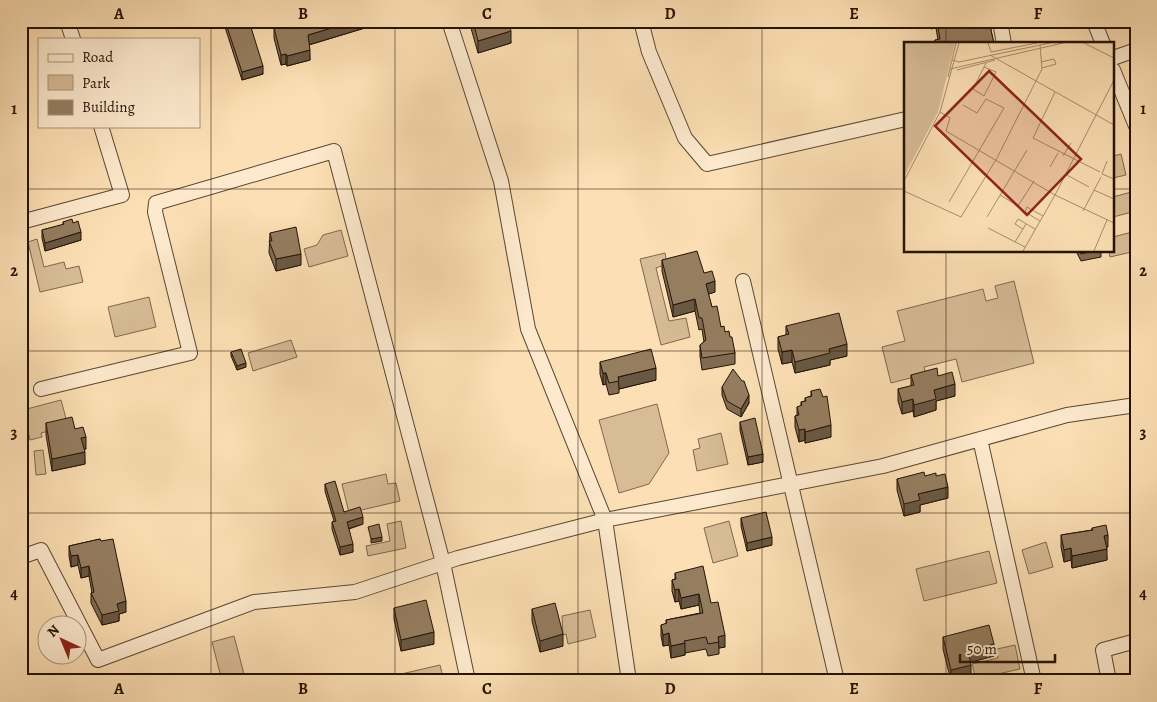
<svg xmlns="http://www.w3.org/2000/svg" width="1157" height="702" font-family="Alegreya,serif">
<rect width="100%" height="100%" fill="#fcdfb4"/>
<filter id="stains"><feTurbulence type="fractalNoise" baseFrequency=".004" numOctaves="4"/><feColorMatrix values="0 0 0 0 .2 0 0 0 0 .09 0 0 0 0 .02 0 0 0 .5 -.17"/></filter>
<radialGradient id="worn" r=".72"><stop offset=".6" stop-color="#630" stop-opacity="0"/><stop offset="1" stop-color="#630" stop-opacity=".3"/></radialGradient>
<!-- green -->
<path fill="#d7bc96" stroke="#7e684e" d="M 1121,154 L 1126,175 L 1113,178 L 1113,156 Z
M 1135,191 L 1136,211 L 1113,217 L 1113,197 Z
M 341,230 L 348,256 L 309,267 L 304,249 L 317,245 L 323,235 Z
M 1136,231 L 1136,251 L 1110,257 L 1109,251 L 1113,251 L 1113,237 Z
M 37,239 L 44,267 L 64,262 L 66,269 L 79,266 L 83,282 L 40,292 L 28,242 Z
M 665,253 L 667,264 L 656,268 L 669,321 L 686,318 L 690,337 L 661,345 L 640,259 Z
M 1014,281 L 1034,363 L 962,382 L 956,359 L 924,367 L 926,374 L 891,383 L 882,347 L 905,341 L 897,311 L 983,289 L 986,301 L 998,298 L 995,286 Z
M 149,297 L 156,327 L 115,337 L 108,307 Z
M 291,340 L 297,357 L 253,371 L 248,353 Z
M 61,400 L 68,426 L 41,433 L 42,437 L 30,440 L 23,410 Z
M 657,404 L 669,453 L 649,484 L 619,493 L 599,420 Z
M 721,433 L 728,464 L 697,471 L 693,450 L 700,448 L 698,439 Z
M 43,450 L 46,474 L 36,475 L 34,451 Z
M 386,474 L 388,484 L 396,483 L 400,501 L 349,513 L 342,484 Z
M 401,521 L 406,548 L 368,556 L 366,546 L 390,541 L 387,524 Z
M 729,521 L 738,556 L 713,563 L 704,528 Z
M 1046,542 L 1053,567 L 1029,574 L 1022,550 Z
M 989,551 L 997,583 L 924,601 L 916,569 Z
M 590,610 L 596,637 L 568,644 L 566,634 L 563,635 L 562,616 Z
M 234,636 L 245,678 L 222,681 L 212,642 Z
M 1015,645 L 1020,669 L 976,679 L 972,664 L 998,658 L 997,649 Z
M 440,665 L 444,681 L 371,681 Z"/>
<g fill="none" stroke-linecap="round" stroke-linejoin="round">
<defs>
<path id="minor" d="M 67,21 L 73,39
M 449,21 L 501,181 L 528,329 L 605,520 L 629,681
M 641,21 L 649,52 L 685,138 L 707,164 L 906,119
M 1000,21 L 1004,44
M 1094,21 L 1103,44
M 1113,58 L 1136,50
M 1113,70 L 1136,126
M 21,222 L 122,195 L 101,126
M 743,281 L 837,681
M 41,389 L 190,353 L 155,212 L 156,203 L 334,151 L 443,563 L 468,681
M 980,439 L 1034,681
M 21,557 L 41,550 L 98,660 L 254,602 L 355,592 L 458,558 L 605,520 L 883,466 L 1067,415 L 1136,405
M 1109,681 L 1103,650 L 1136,641"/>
</defs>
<!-- minor casing -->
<use href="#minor" stroke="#5b4631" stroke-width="16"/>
<!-- minor -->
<use href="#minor" stroke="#fdeace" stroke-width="14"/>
</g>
<!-- wall -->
<path fill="#806c53" stroke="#251305" d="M 223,21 L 249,21 L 263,74 L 242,80 Z
M 288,21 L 388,21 L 309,45 L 310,60 L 287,66 L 286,64 L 281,65 L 274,38 L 274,28 L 286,24 L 286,22 Z
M 469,21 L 508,21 L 511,43 L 478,53 Z
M 929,21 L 989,21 L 994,44 L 935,44 L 935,40 L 938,40 L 936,28 L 931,29 Z
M 63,222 L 73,223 L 81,240 L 45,251 L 42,238 L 42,230 L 63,225 Z
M 270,233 L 301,265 L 276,271 L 269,253 Z
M 1076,251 L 1101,251 L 1101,257 L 1081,261 Z
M 662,260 L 704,273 L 715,292 L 708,294 L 712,307 L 721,327 L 730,337 L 735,353 L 735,364 L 702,370 L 700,356 L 700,345 L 704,342 L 702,329 L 699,330 L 695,311 L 673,317 L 662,271 Z
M 786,326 L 847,356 L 830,360 L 830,365 L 795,373 L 792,362 L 782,364 L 778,349 L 778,337 L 786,335 Z
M 231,352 L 246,367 L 237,370 L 231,356 Z
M 600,362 L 656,380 L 619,389 L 619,393 L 609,395 L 606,384 L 603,385 L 600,374 Z
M 911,375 L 938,376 L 955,396 L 936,401 L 936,410 L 914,417 L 913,411 L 902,414 L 898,401 L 898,389 L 911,386 Z
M 742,381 L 749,403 L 741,417 L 727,409 L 722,395 L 722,387 Z
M 811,391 L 831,437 L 805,443 L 805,440 L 799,442 L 795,427 L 795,416 L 797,415 L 797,407 L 801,406 L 801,402 L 805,401 L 805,398 L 811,396 Z
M 740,422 L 763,462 L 748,465 L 740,430 Z
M 46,423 L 75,429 L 86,449 L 84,449 L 85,464 L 52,471 L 46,435 Z
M 925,476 L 948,498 L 920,505 L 920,512 L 904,516 L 897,490 L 897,479 Z
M 325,484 L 344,512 L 363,524 L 349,529 L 353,552 L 340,555 L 332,529 L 332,522 L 334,521 L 325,491 Z
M 741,518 L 772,545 L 747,551 L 741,526 Z
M 1092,528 L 1108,547 L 1106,547 L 1107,560 L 1072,568 L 1071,560 L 1064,562 L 1061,547 L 1061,535 L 1092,530 Z
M 100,539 L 126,612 L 119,614 L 119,621 L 102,625 L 91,603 L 91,593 L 92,593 L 89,576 L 81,578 L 78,565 L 71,567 L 69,556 L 69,546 Z
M 675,573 L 711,603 L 725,647 L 719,648 L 719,654 L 708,656 L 706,649 L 685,653 L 685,655 L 671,658 L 669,645 L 663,646 L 661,636 L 661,625 L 666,624 L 666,620 L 700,613 L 699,605 L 681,609 L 679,601 L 675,602 L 672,591 L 672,580 L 675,579 Z
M 394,608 L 434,644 L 401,651 L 394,619 Z
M 532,609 L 563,646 L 540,652 L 532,621 Z
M 943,637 L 994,656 L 970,662 L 971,677 L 955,681 L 951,681 L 943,649 Z"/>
<!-- shaded-wall -->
<path fill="#685843" stroke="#251305" d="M 355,21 L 388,21 L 308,45 L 308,35 Z
M 511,31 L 511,43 L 478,53 L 478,41 Z
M 310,50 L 310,60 L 287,66 L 287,56 Z
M 286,54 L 286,64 L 281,65 L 281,55 Z
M 263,66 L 263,74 L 242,80 L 242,72 Z
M 81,232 L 81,240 L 45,251 L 45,243 Z
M 301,254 L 301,265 L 276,271 L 276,259 Z
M 715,281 L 715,292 L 706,295 L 706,284 Z
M 695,299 L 695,311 L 673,317 L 673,305 Z
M 847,344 L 847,356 L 830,360 L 830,365 L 795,373 L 795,362 L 829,349 Z
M 792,350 L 792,362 L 782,364 L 782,352 Z
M 246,363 L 246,367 L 237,370 L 237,366 Z
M 656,368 L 656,380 L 619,389 L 618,377 Z
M 603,373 L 606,373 L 606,384 L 603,385 Z
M 955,384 L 955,396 L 936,401 L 936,410 L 914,417 L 914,405 L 934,390 Z
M 749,395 L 749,403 L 741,417 L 741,409 Z
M 913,399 L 913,411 L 902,414 L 902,402 Z
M 831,425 L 831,437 L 805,443 L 805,432 Z
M 805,429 L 805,440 L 799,442 L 799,430 Z
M 86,437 L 86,449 L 81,450 L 81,438 Z
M 85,452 L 85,464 L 52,471 L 52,459 Z
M 763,454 L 763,462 L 748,465 L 748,457 Z
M 948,487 L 948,498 L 920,505 L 920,512 L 904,516 L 904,504 L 918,494 Z
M 363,517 L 363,524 L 347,529 L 347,522 Z
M 1108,535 L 1108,547 L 1104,548 L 1104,536 Z
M 382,537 L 382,541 L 371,543 L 371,539 Z
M 772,537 L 772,545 L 747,551 L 747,543 Z
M 353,544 L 353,552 L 340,555 L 340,547 Z
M 1071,548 L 1071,560 L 1064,562 L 1064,550 Z
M 1107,549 L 1107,560 L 1072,568 L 1072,556 Z
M 78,555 L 78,565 L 71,567 L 71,556 Z
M 89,566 L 89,576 L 81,578 L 81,568 Z
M 679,589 L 679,601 L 675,602 L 675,590 Z
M 699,594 L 699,605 L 681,609 L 681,598 Z
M 126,601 L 126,612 L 119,614 L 119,621 L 102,625 L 102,615 L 117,604 Z
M 434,632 L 434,644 L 401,651 L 401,640 Z
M 669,633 L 669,645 L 663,646 L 663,635 Z
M 563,634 L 563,646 L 540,652 L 540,641 Z
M 725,635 L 725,647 L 719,648 L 718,637 Z
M 685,643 L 685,655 L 671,658 L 671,646 Z
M 994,644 L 994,656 L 968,663 L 968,651 Z
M 971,665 L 971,677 L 955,681 L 951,681 L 951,670 Z"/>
<!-- building -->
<path fill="#957d60" stroke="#251305" d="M 225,21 L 249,21 L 263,66 L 242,72 Z
M 288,21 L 355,21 L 308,35 L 310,50 L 287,56 L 286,54 L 281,55 L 274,28 L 286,24 L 286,22 Z
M 473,21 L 508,21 L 511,31 L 478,41 Z
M 937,21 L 989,21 L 994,44 L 935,44 L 935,40 L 940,39 Z
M 72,219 L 73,223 L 78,221 L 81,232 L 45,243 L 42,230 L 64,224 L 63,222 Z
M 296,227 L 301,254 L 276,259 L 269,241 L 272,241 L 270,233 Z
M 697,251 L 704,273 L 712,271 L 715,281 L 706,284 L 712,307 L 717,306 L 721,327 L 724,326 L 725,332 L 729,331 L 730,337 L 732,337 L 735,353 L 702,358 L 700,345 L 706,340 L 702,318 L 699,318 L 695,299 L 673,305 L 662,260 Z
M 1080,251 L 1092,251 L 1081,254 Z
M 839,313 L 847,344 L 829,349 L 830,353 L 795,362 L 792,350 L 782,352 L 778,337 L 789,334 L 786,326 Z
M 241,349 L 246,363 L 237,366 L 231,352 Z
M 651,349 L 656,368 L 618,377 L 619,381 L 609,383 L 606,373 L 603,373 L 600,362 Z
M 937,368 L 938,376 L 952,372 L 955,384 L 934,390 L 936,399 L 914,405 L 913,399 L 902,402 L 898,389 L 914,385 L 911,375 Z
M 733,369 L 742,381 L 744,381 L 749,395 L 741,409 L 727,401 L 722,387 Z
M 820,389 L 823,397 L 827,396 L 831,425 L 805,432 L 805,429 L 799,430 L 795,416 L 799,415 L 797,407 L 802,405 L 801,402 L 806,401 L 805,398 L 812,396 L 811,391 Z
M 72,417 L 75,429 L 83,427 L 86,437 L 81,438 L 85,452 L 52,459 L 46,423 Z
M 755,418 L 763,454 L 748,457 L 740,422 Z
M 924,472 L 925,476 L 936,473 L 936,476 L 945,474 L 948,487 L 918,494 L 920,500 L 904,504 L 897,479 Z
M 335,481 L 344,512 L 360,507 L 363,517 L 347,522 L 353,544 L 340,547 L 332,522 L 336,521 L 325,484 Z
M 766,512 L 772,537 L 747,543 L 741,518 Z
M 379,524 L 382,537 L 371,539 L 368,527 Z
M 1106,525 L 1108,535 L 1104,536 L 1107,549 L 1072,556 L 1071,548 L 1064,550 L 1061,535 L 1093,530 L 1092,528 Z
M 100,539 L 101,541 L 113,539 L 126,601 L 117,604 L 119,611 L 102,615 L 91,593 L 94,592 L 89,566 L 81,568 L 78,555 L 71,556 L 69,546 Z
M 703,566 L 711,603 L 718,602 L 725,635 L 718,637 L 719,642 L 708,644 L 706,637 L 684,641 L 685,643 L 671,646 L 669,633 L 663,635 L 661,625 L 667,623 L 666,620 L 703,613 L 699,594 L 681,598 L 679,589 L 675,590 L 672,580 L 676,579 L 675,573 Z
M 426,600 L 434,632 L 401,640 L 394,608 Z
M 555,603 L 563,634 L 540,641 L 532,609 Z
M 989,625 L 994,644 L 968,651 L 971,665 L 951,670 L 943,637 Z
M 246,676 L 247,681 L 230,681 Z"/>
<!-- grid -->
<path fill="none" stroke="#251305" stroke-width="1" stroke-opacity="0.55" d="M 211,21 L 211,681M 395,21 L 395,681M 578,21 L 578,681M 762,21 L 762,681M 946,21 L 946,44M 21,189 L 906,189M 1113,189 L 1136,189M 946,251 L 946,681M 21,351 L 1136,351M 21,513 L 1136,513"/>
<!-- overview -->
<g transform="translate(904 42)">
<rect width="210" height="210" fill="#fcdfb4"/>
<path d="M 0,1 L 51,1 L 34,70 L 0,134 Z" fill="#d7bc96"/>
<path d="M 0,2 L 15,20 L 15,22 L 0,26 Z" fill="#d7bc96"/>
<path fill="none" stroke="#a68d6e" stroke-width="1" d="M 55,1 L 36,70 L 46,76 L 42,89 L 151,153 L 119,209M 84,1 L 87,10 L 133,1M 180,1 L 210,16M 86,13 L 210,83M 48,18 L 55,20 L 146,1M 137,20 L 150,17 L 152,22 L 138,26M 80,25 L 69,47 L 80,54 L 92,30 L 80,25 L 82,21M 46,27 L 159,1M 53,28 L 91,18M 44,35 L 52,1M 210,38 L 151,153 L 210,181M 151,50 L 129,96 L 196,130M 159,114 L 167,101M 203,119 L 198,132 L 210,137M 146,125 L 154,111M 163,133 L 185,145M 0,139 L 36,70M 190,148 L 210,157M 0,149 L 57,175 L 93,116 L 138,27 L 136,3M 96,153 L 114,164 L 130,139M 45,160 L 100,66 L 82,57 L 73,71 L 59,63M 179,169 L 197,135M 83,175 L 123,108M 136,179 L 121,170 L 123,165 L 139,174M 84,186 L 121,205M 119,187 L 111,182 L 114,177 L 131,187M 111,200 L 122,182M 190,209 L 203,178"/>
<path fill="#8f2418" fill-opacity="0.15" stroke="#8f2418" stroke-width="2.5" d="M 85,29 L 177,117 L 123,173 L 31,84 Z"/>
<rect width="210" height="210" fill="none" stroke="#251305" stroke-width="2.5"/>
</g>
<!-- margin -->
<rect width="1157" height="702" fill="none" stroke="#fcdfb4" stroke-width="55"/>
<!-- legend -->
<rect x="38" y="38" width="162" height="90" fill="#fdeace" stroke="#a7947e"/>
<rect x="48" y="54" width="25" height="8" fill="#fdeace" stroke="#a7947e"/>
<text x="82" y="62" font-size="15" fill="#251305">Road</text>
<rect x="48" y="75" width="25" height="15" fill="#d7bc96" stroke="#a7947e"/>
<text x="82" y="88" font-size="15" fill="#251305">Park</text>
<rect x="48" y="100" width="25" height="15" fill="#957d60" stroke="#a7947e"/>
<text x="82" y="112" font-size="15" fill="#251305">Building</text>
<!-- north arrow -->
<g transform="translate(62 640) rotate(316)"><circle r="24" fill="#fdeace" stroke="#a7947e"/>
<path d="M0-4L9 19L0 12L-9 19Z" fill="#8f2418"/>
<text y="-8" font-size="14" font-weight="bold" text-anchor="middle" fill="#251305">N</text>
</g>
<!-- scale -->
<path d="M960 654v8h95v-8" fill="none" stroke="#251305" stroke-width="2.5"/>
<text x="967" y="654" font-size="15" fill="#251305" stroke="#fdeace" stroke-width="4" paint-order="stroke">50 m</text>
<rect x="28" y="28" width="1102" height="646" fill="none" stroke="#251305" stroke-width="2"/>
<g font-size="16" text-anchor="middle" font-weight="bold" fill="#251305">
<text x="119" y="19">A</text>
<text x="303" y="19">B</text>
<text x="487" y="19">C</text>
<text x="670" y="19">D</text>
<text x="854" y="19">E</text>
<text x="1038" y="19">F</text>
<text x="14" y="114">1</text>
<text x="1143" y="114">1</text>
<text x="14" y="276">2</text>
<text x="1143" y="276">2</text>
<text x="14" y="438">3</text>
<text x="1143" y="438">3</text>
<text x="14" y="599">4</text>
<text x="1143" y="599">4</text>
<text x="119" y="694">A</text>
<text x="303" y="694">B</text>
<text x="487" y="694">C</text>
<text x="670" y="694">D</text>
<text x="854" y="694">E</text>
<text x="1038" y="694">F</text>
</g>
<rect width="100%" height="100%" filter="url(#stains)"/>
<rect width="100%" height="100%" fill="url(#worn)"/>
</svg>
